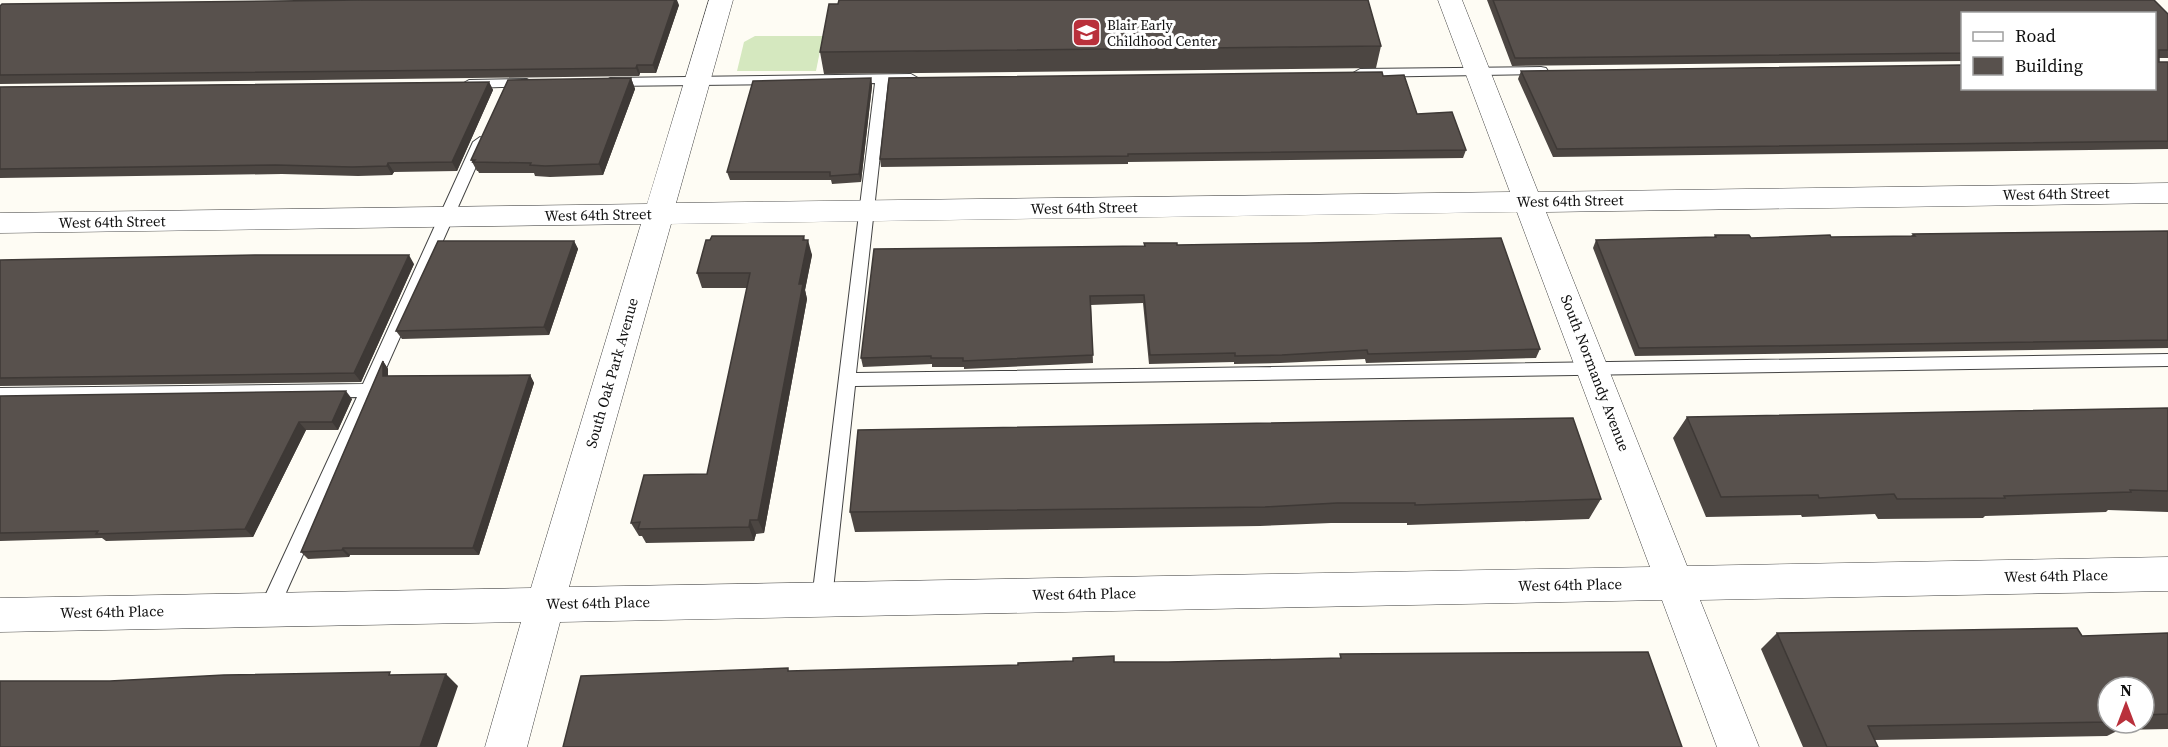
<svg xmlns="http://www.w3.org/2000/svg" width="2168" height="747" font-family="'Source Serif 4',serif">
<rect width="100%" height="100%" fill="#fefcf4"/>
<!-- green -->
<path fill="#d5e8bf" d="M 755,36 L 823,36 L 816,71 L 737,71 L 744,42 Z"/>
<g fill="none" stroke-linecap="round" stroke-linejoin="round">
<defs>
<path id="lane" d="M 1541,67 L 1546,68 L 1548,71 L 1546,74 L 1360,77 L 1353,73 L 1360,69 Z
M 911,74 L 918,78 L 916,81 L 888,82 L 856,373 L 2168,354 L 2168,366 L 855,386 L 832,599 L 829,605 L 822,608 L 815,605 L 812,599 L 875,83 L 610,86 L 603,82 L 610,78 Z
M 527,79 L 534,83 L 532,86 L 469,88 L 462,84 L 469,80 Z
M 480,137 L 487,142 L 276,615 L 269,618 L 262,615 L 259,609 L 357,397 L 0,402 L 0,388 L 363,384 L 473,142 Z"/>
<path id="street" d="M 709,0 L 733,0 L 676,203 L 1510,192 L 1438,0 L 1462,0 L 1538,192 L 2168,183 L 2168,203 L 1546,212 L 1687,566 L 2168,557 L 2168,591 L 1700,600 L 1759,747 L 1717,747 L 1662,600 L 560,622 L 527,747 L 485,747 L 521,622 L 0,632 L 0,598 L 531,588 L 641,224 L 0,233 L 0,213 L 647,204 ZM 1517,212 L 1650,567 L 569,587 L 671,224 Z"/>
</defs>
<!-- lane casing -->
<use href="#lane" stroke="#434343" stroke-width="2"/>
<!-- street casing -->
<use href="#street" stroke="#434343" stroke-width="1"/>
<!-- lane -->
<use href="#lane" fill="#fff" fill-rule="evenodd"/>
<!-- street -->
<use href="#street" fill="#fff" fill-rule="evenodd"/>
</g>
<!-- wall -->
<path fill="#4c4642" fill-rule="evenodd" d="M 1487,0 L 2154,0 L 2168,14 L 2168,58 L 2159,58 L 2159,62 L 2168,62 L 2168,149 L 1553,157 L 1518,79 L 1521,71 L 2154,88 L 1962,14 L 1962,61 L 1512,66 Z
M 679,5 L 656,73 L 640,73 L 639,76 L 0,84 L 0,6 Z
M 1381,46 L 1376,68 L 824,74 L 820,52 Z
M 1383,76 L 1417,114 L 1466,150 L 1463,158 L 1128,162 L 1128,164 L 881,167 L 880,159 Z
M 631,78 L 635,89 L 603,175 L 550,177 L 535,176 L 534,173 L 479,173 L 478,171 L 477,171 L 471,160 Z
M 871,78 L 872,86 L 861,182 L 832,184 L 831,180 L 730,180 L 727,172 Z
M 489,82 L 493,90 L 457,171 L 394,172 L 392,175 L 358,176 L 282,174 L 0,178 L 0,87 Z
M 2168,231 L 2168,348 L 1635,356 L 1593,248 L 1596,240 L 1714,237 L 1715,235 L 1751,238 L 1911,236 L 1913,234 Z
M 805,240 L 812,255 L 805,290 L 807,299 L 764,533 L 756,534 L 754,541 L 646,543 L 642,536 L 639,536 L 631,523 L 707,474 L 747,288 L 702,288 L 697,273 Z
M 574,241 L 578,249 L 549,335 L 402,339 L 396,331 Z
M 1177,245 L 1540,349 L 1536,358 L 1366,363 L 1365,359 L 1280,363 L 1234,364 L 1234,362 L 1149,364 L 1143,303 L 1091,305 L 1093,363 L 964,369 L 964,367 L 932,367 L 932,364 L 863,367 L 861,358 Z
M 0,260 L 414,264 L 361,382 L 0,386 Z
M 383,361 L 388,369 L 388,376 L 530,375 L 534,383 L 479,555 L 350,555 L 349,557 L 308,559 L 301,552 Z
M 0,396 L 352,399 L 338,430 L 306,430 L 253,537 L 106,541 L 102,538 L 0,541 Z
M 2168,408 L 2168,512 L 2108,510 L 2106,512 L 1985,516 L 1983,518 L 1878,519 L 1875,514 L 1802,517 L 1801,515 L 1706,517 L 1673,438 L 1687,417 Z
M 858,430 L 1601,499 L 1589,519 L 1407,525 L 1407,523 L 1331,523 L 1260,526 L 855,532 L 850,512 Z
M 1777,633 L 2082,636 L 2168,633 L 2168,729 L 2119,730 L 2107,736 L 1875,740 L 1878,747 L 1803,747 L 1761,649 ZM 2108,687 L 2144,687 L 2144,723 L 2108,723 Z"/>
<!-- shaded-wall -->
<path fill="#3e3936" d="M 675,0 L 677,0 L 679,5 L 656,73 L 653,65 Z
M 637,65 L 640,73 L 639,76 L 636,68 Z
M 631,78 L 635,89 L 603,175 L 599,164 Z
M 871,78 L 872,86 L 861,182 L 859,174 Z
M 489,82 L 493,90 L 457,171 L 452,162 Z
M 388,163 L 394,172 L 392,175 L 387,166 Z
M 804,236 L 806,246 L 808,240 L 812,255 L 805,290 L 807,299 L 764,533 L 758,520 L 799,284 Z
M 574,241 L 578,249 L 549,335 L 544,327 Z
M 409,255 L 414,264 L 361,382 L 354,373 Z
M 383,361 L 388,369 L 388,384 L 383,376 Z
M 530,375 L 534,383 L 479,555 L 473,548 Z
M 346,391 L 352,399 L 338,430 L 332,422 Z
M 299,422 L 306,430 L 253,537 L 245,529 Z
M 750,520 L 756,534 L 754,541 L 749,527 Z
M 343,548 L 350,555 L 349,557 L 342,550 Z
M 446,674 L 458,686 L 437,747 L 420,747 Z"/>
<!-- building -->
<path fill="#58514d" stroke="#3e3936" stroke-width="1.5" d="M 364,0 L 675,0 L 653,65 L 637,65 L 636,68 L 0,75 L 0,6 L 2,4 Z
M 839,0 L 1368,0 L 1381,46 L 820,52 L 829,4 L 838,4 Z
M 1493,0 L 2154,0 L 2168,14 L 2168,50 L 2159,50 L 2159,62 L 2168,62 L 2168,141 L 1557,149 L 1521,71 L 1962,65 L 1962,88 L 2154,88 L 2154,14 L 1962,14 L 1962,53 L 1515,58 Z
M 1382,72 L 1383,76 L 1404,75 L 1417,114 L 1452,112 L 1466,150 L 1128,154 L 1128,156 L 880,159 L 889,78 Z
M 631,78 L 599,164 L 545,166 L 530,165 L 531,163 L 473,162 L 475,160 L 471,160 L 508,80 Z
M 871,78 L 859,174 L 830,176 L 830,172 L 727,172 L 753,81 Z
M 489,82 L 452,162 L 388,163 L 387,166 L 352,167 L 276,165 L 0,169 L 0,87 Z
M 2168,231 L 2168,340 L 1639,348 L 1596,240 L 1716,237 L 1715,235 L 1749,235 L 1751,238 L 1830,235 L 1831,237 L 1915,236 L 1913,234 Z
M 712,236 L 804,236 L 803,240 L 808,240 L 799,284 L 803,284 L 758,520 L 750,520 L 749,527 L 638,529 L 640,522 L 631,523 L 644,475 L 707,474 L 750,273 L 697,273 L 706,240 L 710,240 Z
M 1501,238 L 1540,349 L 1368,354 L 1367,350 L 1282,355 L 1235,356 L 1235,353 L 1150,355 L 1144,295 L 1090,296 L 1093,355 L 963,361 L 963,358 L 931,358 L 931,356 L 861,358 L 874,249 L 1145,246 L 1144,243 L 1177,243 L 1177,245 L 1310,243 Z
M 438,241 L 574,241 L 544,327 L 396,331 Z
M 255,255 L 409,255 L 354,373 L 0,378 L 0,260 Z
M 383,361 L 383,376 L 530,375 L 473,548 L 343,548 L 342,550 L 301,552 Z
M 346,391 L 332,422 L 299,422 L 245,529 L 96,534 L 98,531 L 0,533 L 0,396 Z
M 2168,408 L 2168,491 L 2130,490 L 2131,492 L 2004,496 L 2005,498 L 1897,499 L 1894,494 L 1819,498 L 1818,495 L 1721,497 L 1687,417 Z
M 1573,418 L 1601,499 L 1415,505 L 1415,503 L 1337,503 L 1265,507 L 850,512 L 858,430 Z
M 2077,628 L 2082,636 L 2168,633 L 2168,714 L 2144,715 L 2144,687 L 2108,687 L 2108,722 L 1868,726 L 1878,747 L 1827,747 L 1777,633 Z
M 1648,652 L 1682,747 L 563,747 L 581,676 L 788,668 L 788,671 L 1018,665 L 1018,663 L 1073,661 L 1073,658 L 1114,656 L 1114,662 L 1168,662 L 1341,658 L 1340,654 Z
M 390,672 L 389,675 L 446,674 L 420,747 L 0,747 L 0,681 L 110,681 L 224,675 Z"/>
<!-- icons -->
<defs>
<symbol id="school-square" viewBox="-11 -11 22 22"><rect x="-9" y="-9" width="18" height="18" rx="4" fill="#b9303b" stroke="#fff"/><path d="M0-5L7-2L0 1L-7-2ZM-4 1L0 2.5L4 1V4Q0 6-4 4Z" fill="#fff"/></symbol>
</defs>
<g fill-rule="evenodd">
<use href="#school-square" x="1070" y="16" width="33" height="33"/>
</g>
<g text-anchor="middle" stroke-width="6" stroke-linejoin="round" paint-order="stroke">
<!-- far-poi labels -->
<g font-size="14" fill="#101010" stroke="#fff" text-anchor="start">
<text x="1107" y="30">Blair Early<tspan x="1107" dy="16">Childhood Center</tspan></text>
</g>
<!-- street labels -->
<g font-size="15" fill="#101010" stroke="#fff">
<text transform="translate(2056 194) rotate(-1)" y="5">West 64th Street</text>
<text transform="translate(1570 201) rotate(-1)" y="5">West 64th Street</text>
<text transform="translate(1084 208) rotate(-1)" y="5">West 64th Street</text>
<text transform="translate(598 215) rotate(-1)" y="5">West 64th Street</text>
<text transform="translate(112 222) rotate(-1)" y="5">West 64th Street</text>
<text transform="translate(612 373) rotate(-74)" y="5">South Oak Park Avenue</text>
<text transform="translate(1595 373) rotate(69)" y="5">South Normandy Avenue</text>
<text transform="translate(2056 576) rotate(-1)" y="5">West 64th Place</text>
<text transform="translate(1570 585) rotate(-1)" y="5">West 64th Place</text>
<text transform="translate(1084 594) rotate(-1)" y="5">West 64th Place</text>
<text transform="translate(598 603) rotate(-1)" y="5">West 64th Place</text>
<text transform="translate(112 612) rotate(-1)" y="5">West 64th Place</text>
</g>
</g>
<!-- legend -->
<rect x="1961" y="12" width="195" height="78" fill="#ffffff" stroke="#9f9f9f" stroke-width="1.5"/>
<rect x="1973" y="32" width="30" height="9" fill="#ffffff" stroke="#9f9f9f" stroke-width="1.5"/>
<text x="2015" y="42" font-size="18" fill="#101010">Road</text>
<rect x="1973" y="57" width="30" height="18" fill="#58514d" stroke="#9f9f9f" stroke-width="1.5"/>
<text x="2015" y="72" font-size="18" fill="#101010">Building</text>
<!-- north arrow -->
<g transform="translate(2126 705)"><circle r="28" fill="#ffffff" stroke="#9f9f9f" stroke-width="1.5"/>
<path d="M0-4.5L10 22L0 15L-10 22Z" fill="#b9303b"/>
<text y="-9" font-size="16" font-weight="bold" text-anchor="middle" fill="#101010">N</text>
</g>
</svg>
